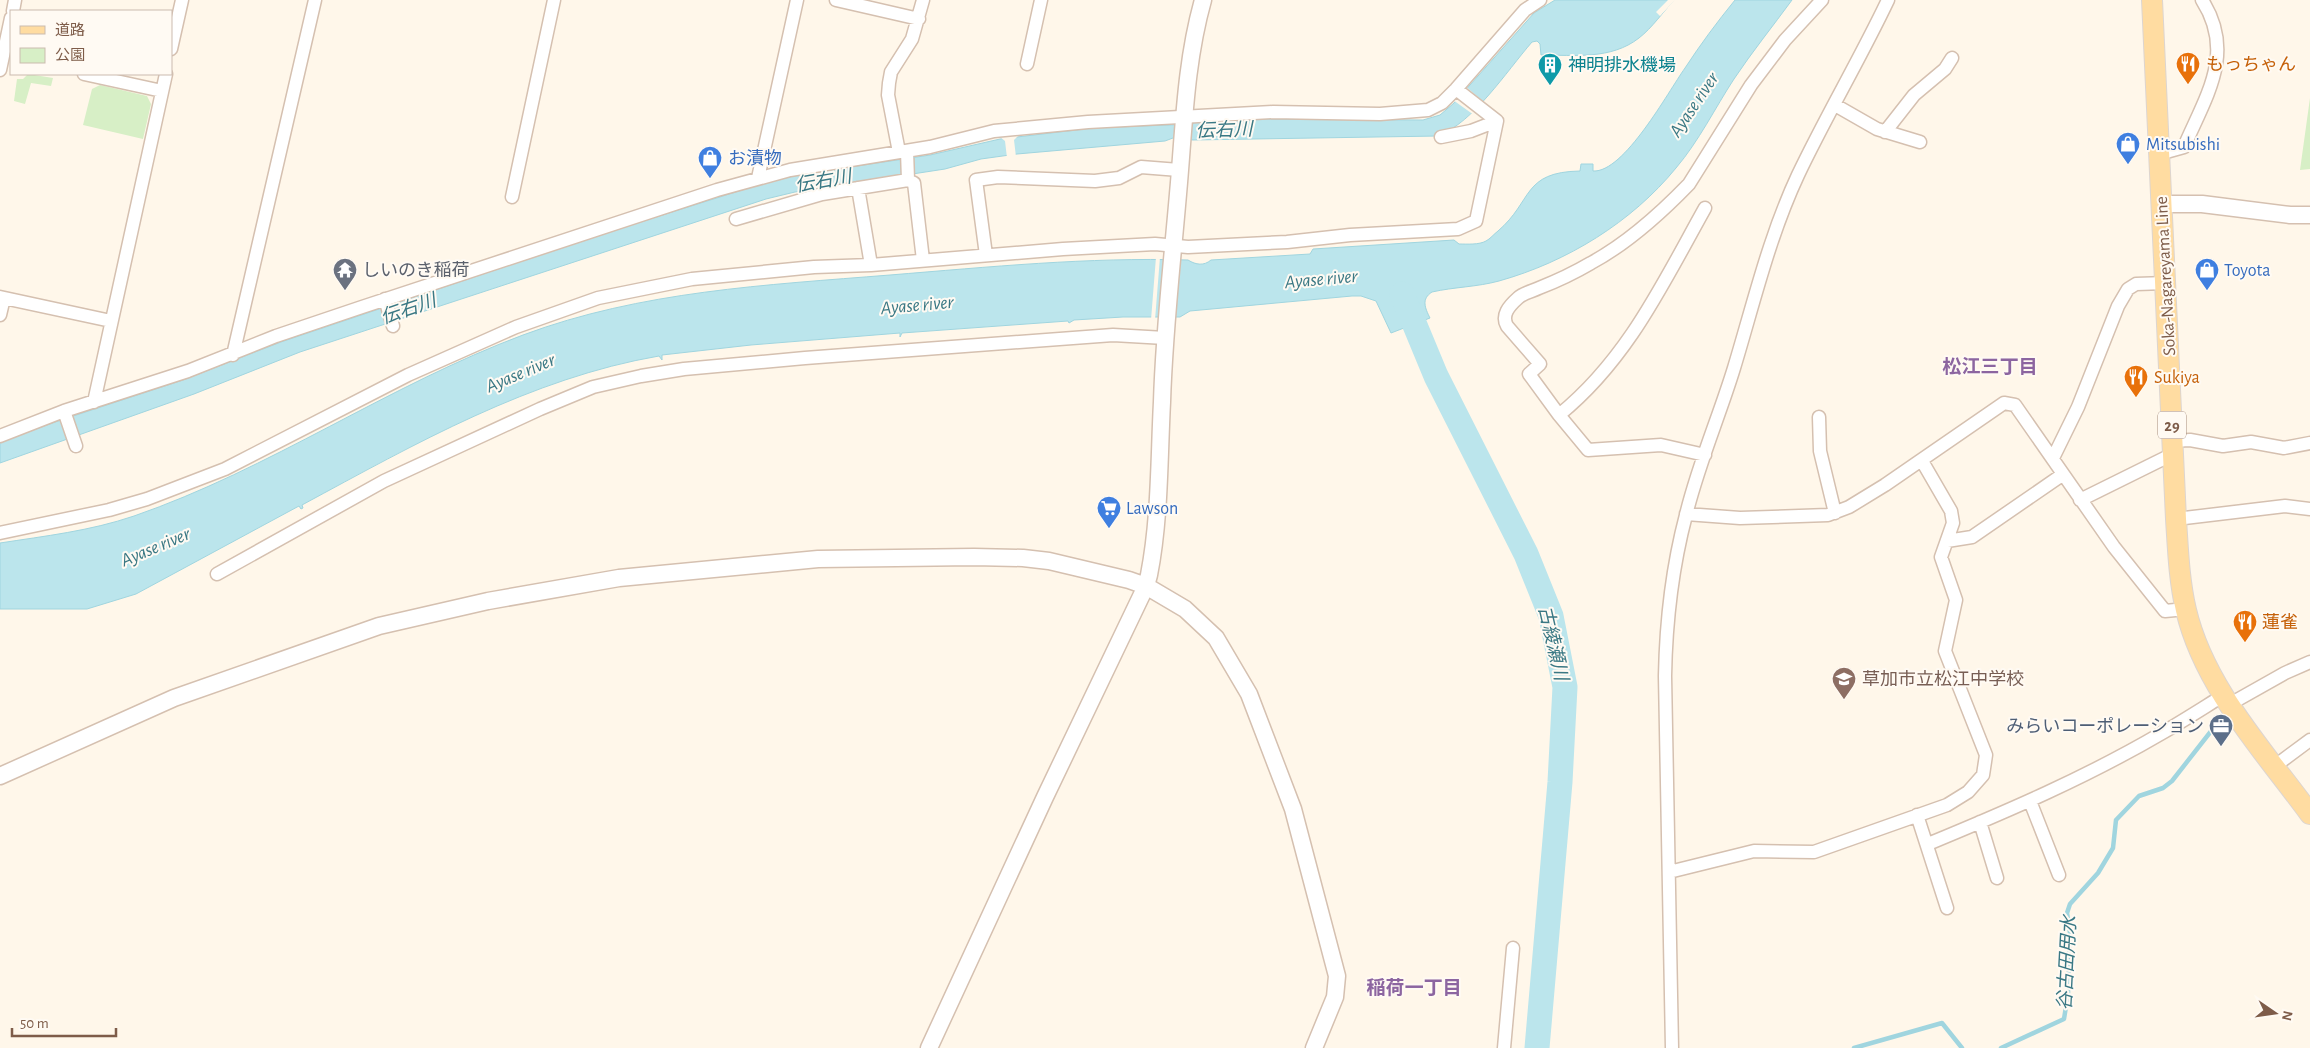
<svg xmlns="http://www.w3.org/2000/svg" width="2310" height="1048" font-family="'Alegreya Sans','Noto Sans JP',sans-serif">
<rect width="100%" height="100%" fill="#fff7ea"/>
<!-- green -->
<path fill="#d7efc6" d="M 28,74 L 53,78 L 51,86 L 31,83 L 25,104 L 14,101 L 17,79 L 23,79 Z
M 100,85 L 147,96 L 151,104 L 143,139 L 83,125 L 92,89 Z
M 2310,98 L 2310,169 L 2300,170 Z"/>
<!-- water -->
<path fill="#bbe5ec" stroke="#a0d5df" d="M 1555,0 L 1674,0 C 1663,12 1652,28 1639,38 C 1611,60 1574,55 1541,55 L 1540,44 L 1537,41 L 1532,42 C 1506,72 1474,122 1438,136 L 1193,140 L 1173,138 L 1165,141 L 1017,154 L 981,159 L 945,169 L 795,192 L 766,199 L 300,352 L 194,394 L 0,463 L 0,442 L 58,421 L 183,380 L 281,342 L 596,236 L 761,184 L 798,175 L 930,155 L 1000,139 L 1093,128 L 1193,124 L 1194,121 L 1250,119 L 1423,120 L 1440,115 L 1454,103 L 1534,13 Z
M 1735,0 L 1792,0 C 1773,26 1752,52 1734,79 C 1715,108 1699,141 1676,168 C 1632,222 1567,262 1499,281 C 1477,287 1454,287 1432,292 C 1421,299 1425,308 1430,318 L 1391,333 L 1376,301 L 1361,296 L 1352,296 L 1190,311 L 1180,317 L 1123,317 L 1074,320 L 1069,323 L 1068,321 L 902,333 L 900,337 L 900,333 L 751,345 L 662,355 L 662,360 L 659,356 C 531,378 415,444 302,505 L 303,508 L 301,509 L 299,506 L 136,594 L 87,609 L 0,609 L 0,543 C 45,536 90,531 134,516 C 270,469 389,385 523,335 C 641,291 766,285 890,275 C 989,267 1088,257 1188,260 C 1196,265 1204,266 1211,260 L 1310,254 L 1313,249 L 1454,240 L 1459,244 C 1467,244 1479,245 1486,241 C 1490,239 1494,234 1498,231 C 1533,201 1522,172 1580,171 L 1581,164 L 1593,164 L 1593,171 C 1624,173 1668,92 1685,68 C 1700,45 1717,22 1735,0 Z"/>
<!-- pier -->
<path fill="#fff7ea" d="M 1668,0 L 1675,0 L 1660,16 L 1656,12 Z
M 1465,86 L 1484,102 L 1474,115 L 1453,100 Z
M 1019,135 L 1014,140 L 1016,157 L 1007,158 L 1005,141 L 1000,137 Z
M 1156,257 L 1160,257 L 1155,320 L 1151,320 Z"/>
<g fill="none" stroke-linecap="round" stroke-linejoin="round">
<!-- stream -->
<path stroke="#a0d5df" stroke-width="4.5" d="M 1854,1048 L 1942,1023 L 1962,1048
M 2001,1048 L 2064,1019 L 2068,994 L 2070,933 L 2067,913 L 2070,904 L 2098,873 L 2113,848 L 2116,820 L 2139,796 L 2163,788 L 2172,781 L 2219,721"/>
<!-- river -->
<path stroke="#bbe5ec" stroke-width="25" d="M 1402,294 L 1436,376 L 1526,554 L 1551,616 L 1565,687 L 1560,782 L 1537,1048"/>
<defs>
<path id="minor" d="M 836,0 L 919,19
M 13,11 L 15,0
M 171,49 L 182,0
M 1027,64 L 1041,0
M 0,70 L 11,18
M 84,74 L 162,91
M 1835,105 L 1877,129 L 1920,142
M 1885,132 L 1914,95 L 1945,69 L 1952,58
M 1441,137 L 1471,131 L 1497,121
M 907,151 L 908,180
M 899,152 L 888,95 L 889,83 L 891,72 L 912,39 L 923,0
M 2159,154 L 2184,147 C 2206,96 2236,53 2202,0
M 758,178 L 797,0
M 858,188 L 871,265
M 512,197 L 554,0
M 736,219 L 822,194 L 908,180 L 914,183 L 923,260
M 986,255 L 976,180 L 998,177 L 1095,181 L 1119,178 L 1141,167 L 1179,170
M 0,297 L 111,321
M 385,299 L 393,326
M 0,315 L 4,298
M 233,355 L 315,0
M 94,402 L 166,74
M 64,411 L 76,446
M 1559,415 C 1628,359 1663,283 1705,208
M 1819,417 L 1820,451 L 1835,513
M 0,436 L 64,411 L 188,371 L 276,336 L 362,307 L 717,190 L 790,170 L 930,147 L 994,131 L 1088,122 L 1273,112 L 1380,114 L 1428,110 L 1442,103 L 1456,89 L 1525,10 L 1540,0
M 2172,441 L 2190,440 L 2223,446 L 2251,442 L 2284,448 L 2310,443
M 1705,455 L 1661,445 L 1588,450 L 1559,415 L 1529,374 L 1540,364 L 1507,326 C 1501,315 1509,306 1518,298 C 1523,293 1533,291 1539,288 C 1557,281 1574,273 1591,263 C 1628,243 1660,214 1689,184 L 1751,85 L 1785,40 L 1822,0
M 2053,458 L 2078,407 L 2118,306 L 2128,289 L 2136,284 L 2166,283
M 2080,500 L 2173,454
M 1686,514 L 1740,518 L 1828,515 L 1849,507 L 1885,485 L 2004,403 L 2015,405 L 2114,547 L 2165,611 L 2186,609
M 2176,519 L 2285,506 L 2310,509
M 0,533 L 109,510 L 147,499 L 225,469 L 408,375 L 516,327 L 598,298 L 692,279 L 814,267 L 871,265 L 1063,249 L 1155,244 L 1188,247 L 1287,242 L 1350,235 L 1458,229 L 1476,221 L 1497,121 L 1456,89
M 1947,541 L 1972,537 L 2062,475
M 217,574 L 384,481 L 540,409 L 593,387 L 641,376 L 684,369 L 805,358 L 1113,335 L 1165,338
M 2230,704 L 2285,673 L 2310,662
M 2275,766 L 2310,740
M 2030,801 L 2059,875
M 1917,815 L 1947,908
M 1980,822 L 1997,878
M 1928,844 C 2008,811 2087,777 2162,733 C 2183,721 2203,708 2224,695
M 1669,872 L 1754,851 L 1814,852 L 1947,805 L 1968,792 L 1983,775 L 1986,755 L 1945,651 L 1956,600 L 1941,557 L 1953,523 L 1951,511 L 1922,461
M 1504,1048 L 1513,948
M 1672,1048 L 1665,676 C 1666,622 1672,568 1686,515 C 1698,465 1719,417 1734,368 C 1754,302 1769,237 1798,175 C 1826,116 1860,59 1888,0"/>
<path id="tertiary" d="M 2162,204 L 2202,204 L 2290,215 L 2310,215
M 0,776 L 174,698 L 379,626 L 488,601 L 619,578 L 818,559 L 974,557 L 1023,558 L 1049,561 L 1129,580 L 1146,586 L 1185,609 L 1216,638 L 1249,694 L 1293,809 L 1337,976 L 1335,997 L 1314,1048
M 929,1048 L 1045,797 L 1146,586 L 1149,575 C 1160,519 1159,459 1162,402 C 1164,332 1172,264 1178,194 C 1184,129 1185,64 1203,0"/>
<path id="primary" d="M 2152,0 L 2176,519 C 2178,549 2179,580 2186,610 C 2204,687 2264,751 2310,814"/>
</defs>
<!-- minor casing -->
<use href="#minor" stroke="#d5c0b0" stroke-width="15"/>
<!-- tertiary casing -->
<use href="#tertiary" stroke="#d5c0b0" stroke-width="19"/>
<!-- primary casing -->
<use href="#primary" stroke="#ddd5d0" stroke-width="22"/>
<!-- minor -->
<use href="#minor" stroke="#fff" stroke-width="12"/>
<!-- tertiary -->
<use href="#tertiary" stroke="#fff" stroke-width="16"/>
<!-- primary -->
<use href="#primary" stroke="#ffdca1" stroke-width="20"/>
</g>
<!-- icons -->
<defs>
<symbol id="restaurant-pin" viewBox="-11 -11 22 30"><path d="M0 17L-7.5 6A9.5 9.5 0 1 1 7.5 6Z" fill="#e8710a" stroke="#fffaf3"/><path d="M-5-6h1v4h1v-4h1v4h1v-4h1v5L-1.5 .5V6h-2V.5L-5-1ZM5-6V6H3V1.5H1.5Q1.5-4 5-6Z" fill="#fff"/></symbol>
<symbol id="building-pin" viewBox="-11 -11 22 30"><path d="M0 17L-7.5 6A9.5 9.5 0 1 1 7.5 6Z" fill="#0f9aa8" stroke="#fffaf3"/><path d="M-4-6H4V6H1V3H-1V6H-4ZM-2.5-4.3h1.7v1.8h-1.7ZM.8-4.3h1.7v1.8H.8ZM-2.5-1h1.7V.8h-1.7ZM.8-1h1.7V.8H.8Z" fill="#fff"/></symbol>
<symbol id="shop-pin" viewBox="-11 -11 22 30"><path d="M0 17L-7.5 6A9.5 9.5 0 1 1 7.5 6Z" fill="#3f7fe0" stroke="#fffaf3"/><path d="M-5-2.5h2.3a2.7 3.5 0 0 1 5.4 0H5L5.5 6h-11ZM-1.5-2.5h3a1.5 2.3 0 0 0-3 0Z" fill="#fff"/></symbol>
<symbol id="temple-pin" viewBox="-11 -11 22 30"><path d="M0 17L-7.5 6A9.5 9.5 0 1 1 7.5 6Z" fill="#6b7280" stroke="#fffaf3"/><path d="M0-6L5-2H3V0L6.5 2.5H4V6H1.5V3h-3V6H-4V2.5H-6.5L-3 0V-2H-5Z" fill="#fff"/></symbol>
<symbol id="supermarket-pin" viewBox="-11 -11 22 30"><path d="M0 17L-7.5 6A9.5 9.5 0 1 1 7.5 6Z" fill="#3f7fe0" stroke="#fffaf3"/><path d="M-6-5.5h2.5l.6 2H6L4.5 2H-2.5L-4.4-4H-6ZM-1.5 3.2a1.3 1.3 0 1 0 .1 0ZM3 3.2a1.3 1.3 0 1 0 .1 0Z" fill="#fff"/></symbol>
<symbol id="school-pin" viewBox="-11 -11 22 30"><path d="M0 17L-7.5 6A9.5 9.5 0 1 1 7.5 6Z" fill="#8d6e63" stroke="#fffaf3"/><path d="M0-5L7-2L0 1L-7-2ZM-4 1L0 2.5L4 1V4Q0 6-4 4Z" fill="#fff"/></symbol>
<symbol id="office-pin" viewBox="-11 -11 22 30"><path d="M0 17L-7.5 6A9.5 9.5 0 1 1 7.5 6Z" fill="#5c6f8a" stroke="#fffaf3"/><path d="M-6-3h4V-5.5h4V-3h4V5H-6ZM-1-4.5V-3h2v-1.5ZM-6 0V1H6V0Z" fill="#fff"/></symbol>
</defs>
<g fill-rule="evenodd">
<use href="#restaurant-pin" x="2174" y="50" width="28" height="38"/>
<use href="#building-pin" x="1536" y="51" width="28" height="38"/>
<use href="#shop-pin" x="2114" y="130" width="28" height="38"/>
<use href="#shop-pin" x="696" y="144" width="28" height="38"/>
<use href="#temple-pin" x="331" y="256" width="28" height="38"/>
<use href="#shop-pin" x="2193" y="256" width="28" height="38"/>
<use href="#restaurant-pin" x="2122" y="363" width="28" height="38"/>
<use href="#supermarket-pin" x="1095" y="494" width="28" height="38"/>
<use href="#restaurant-pin" x="2231" y="608" width="28" height="38"/>
<use href="#school-pin" x="1830" y="665" width="28" height="38"/>
<use href="#office-pin" x="2207" y="712" width="28" height="38"/>
</g>
<g text-anchor="middle" stroke-width="4" stroke-linejoin="round" paint-order="stroke">
<!-- shield labels -->
<rect fill="#fffaf3" stroke="#a58b7c" stroke-width="1" x="2158" y="411.5" width="28" height="27" rx="4"/>
<g font-size="16" font-weight="bold" fill="#7e5c49">
<text x="2172" y="431">29</text>
</g>
<!-- food labels -->
<g font-size="18" fill="#c56008" stroke="#fffaf3" text-anchor="start">
<text x="2206" y="70">もっちゃん</text>
<text x="2154" y="383">Sukiya</text>
<text x="2262" y="628">蓮雀</text>
</g>
<!-- culture labels -->
<g font-size="18" fill="#0d838f" stroke="#fffaf3" text-anchor="start">
<text x="1568" y="71">神明排水機場</text>
</g>
<!-- shop labels -->
<g font-size="18" fill="#366cbe" stroke="#fffaf3" text-anchor="start">
<text x="2146" y="150">Mitsubishi</text>
<text x="728" y="164">お漬物</text>
<text x="2224" y="276">Toyota</text>
<text x="1126" y="514">Lawson</text>
</g>
<!-- worship labels -->
<g font-size="18" fill="#5b616d" stroke="#fffaf3" text-anchor="start">
<text x="362" y="276">しいのき稲荷</text>
</g>
<!-- street labels -->
<g font-size="18" fill="#7e5c49" stroke="#fffaf3">
<text transform="translate(2165 276) rotate(-93)" y="6">Soka-Nagareyama Line</text>
</g>
<!-- education labels -->
<g font-size="18" fill="#785e54" stroke="#fffaf3" text-anchor="start">
<text x="1862" y="685">草加市立松江中学校</text>
</g>
<!-- service labels -->
<g font-size="18" fill="#4e5e75" stroke="#fffaf3" text-anchor="end">
<text x="2204" y="732">みらいコーポレーション</text>
</g>
<!-- water labels -->
<g font-size="19" font-style="italic" fill="#3a7884" stroke="#fffaf3">
<text transform="translate(1693 104) rotate(-56)" y="7">Ayase river</text>
<text transform="translate(1224 129) rotate(-2)" y="7">伝右川</text>
<text transform="translate(823 180) rotate(-10)" y="7">伝右川</text>
<text transform="translate(1321 278) rotate(-5)" y="7">Ayase river</text>
<text transform="translate(917 304) rotate(-5)" y="7">Ayase river</text>
<text transform="translate(408 308) rotate(-19)" y="7">伝右川</text>
<text transform="translate(520 372) rotate(-23)" y="7">Ayase river</text>
<text transform="translate(155 546) rotate(-23)" y="7">Ayase river</text>
<text transform="translate(1554 643) rotate(77)" y="7">古綾瀬川</text>
<text transform="translate(2066 963) rotate(-87)" y="7">谷古田用水</text>
</g>
<!-- neighbourhood labels -->
<g font-size="19" font-weight="bold" fill="#8c65a0" stroke="#fffaf3">
<text x="1990" y="373">松江三丁目</text>
<text x="1414" y="994">稲荷一丁目</text>
</g>
</g>
<!-- legend -->
<rect x="10" y="10" width="162" height="65" fill="#fffaf3" stroke="#cbbbaf"/>
<rect x="20" y="26" width="25" height="8" fill="#ffdca1" stroke="#cbbbaf"/>
<text x="55" y="35" font-size="15" fill="#7e5c49">道路</text>
<rect x="20" y="48" width="25" height="15" fill="#d7efc6" stroke="#cbbbaf"/>
<text x="55" y="60" font-size="15" fill="#7e5c49">公園</text>
<!-- north arrow -->
<g transform="translate(2275 1013) rotate(103)" stroke="#fffaf3" stroke-width="4" paint-order="stroke">
<path d="M0-4L9 19L0 12L-9 19Z" fill="#7e5c49"/>
<text y="-8" font-size="14" font-weight="bold" text-anchor="middle" fill="#7e5c49">N</text>
</g>
<!-- scale -->
<path d="M12 1028v8h104v-8" fill="none" stroke="#7e5c49" stroke-width="2.5"/>
<text x="20" y="1028" font-size="15" fill="#7e5c49" stroke="#fffaf3" stroke-width="4" paint-order="stroke">50 m</text>
</svg>
